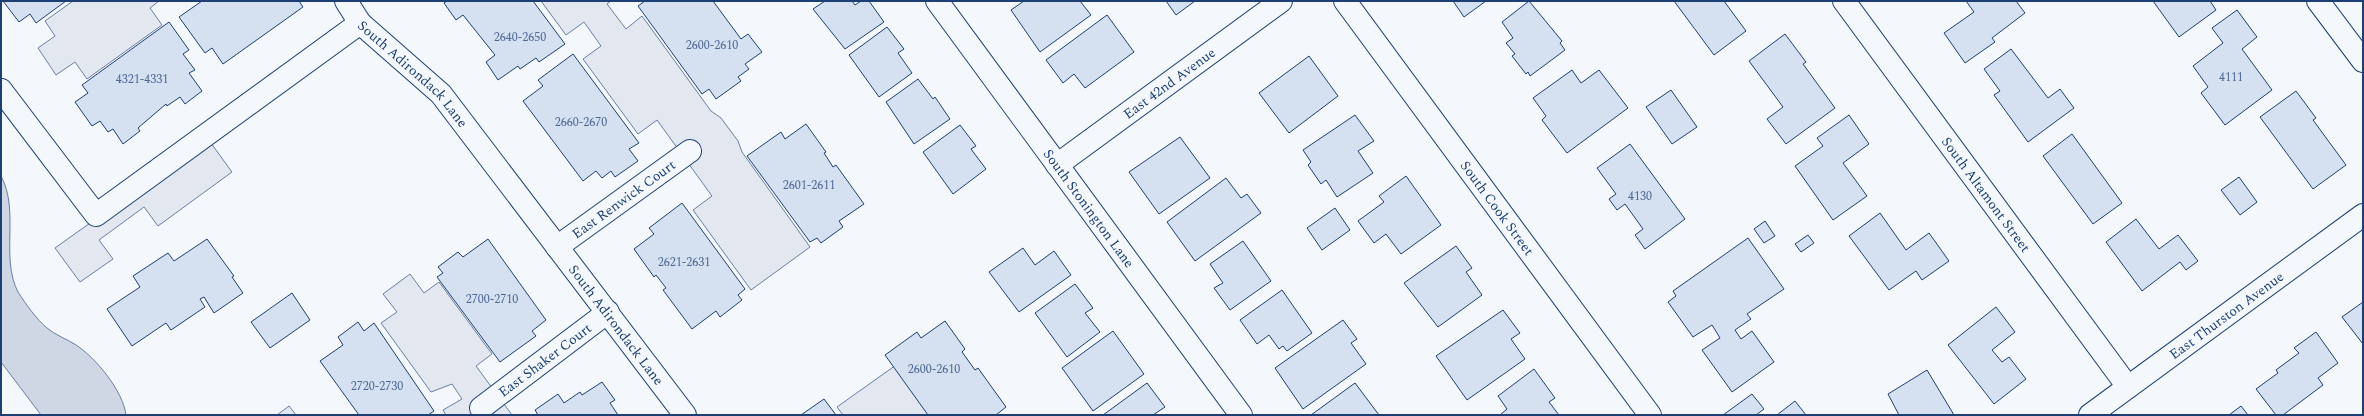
<svg xmlns="http://www.w3.org/2000/svg" width="2364" height="416" font-family="Spectral,serif">
<rect width="100%" height="100%" fill="#f4f7fb"/>
<!-- parking -->
<path fill="#e3e8f0" stroke="#687fa3" d="M 73,1 L 159,1 L 150,8 L 162,25 L 87,79 L 75,62 L 56,75 L 38,48 L 55,36 L 45,21 Z
M 541,1 L 611,1 L 607,4 L 626,29 L 642,16 L 711,111 L 721,118 L 738,141 L 742,152 L 810,247 L 751,290 L 693,210 L 712,196 L 657,120 L 638,134 L 583,59 L 601,46 L 584,22 L 566,35 Z
M 208,139 L 232,172 L 158,226 L 144,207 L 99,240 L 113,259 L 80,282 L 55,248 Z
M 410,274 L 424,293 L 439,282 L 492,354 L 476,366 L 512,415 L 446,415 L 443,410 L 462,399 L 452,384 L 431,392 L 381,323 L 397,312 L 383,294 Z
M 896,365 L 931,415 L 843,415 L 837,407 Z
M 289,406 L 296,415 L 277,415 Z"/>
<!-- water -->
<path fill="#cfd7e4" stroke="#687fa3" d="M 1,176 C 20,211 0,257 18,292 C 25,303 37,320 47,328 C 55,335 67,339 76,345 C 96,358 123,391 126,415 L 41,415 L 1,362 Z"/>
<!-- building -->
<path fill="#d5e0f0" stroke="#1d3f73" d="M 3,1 L 66,1 L 36,23 L 30,14 L 19,22 Z
M 202,1 L 299,1 L 303,7 L 223,64 L 212,48 L 205,53 L 179,17 Z
M 447,1 L 533,1 L 565,44 L 539,62 L 536,58 L 520,69 L 518,66 L 498,80 L 486,62 L 495,55 L 463,15 L 456,20 L 444,3 Z
M 645,1 L 713,1 L 741,39 L 748,34 L 762,52 L 745,64 L 749,69 L 738,77 L 741,81 L 716,99 L 709,89 L 702,94 L 638,6 Z
M 825,1 L 852,1 L 855,5 L 861,1 L 869,1 L 884,22 L 845,49 L 813,9 Z
M 1024,1 L 1080,1 L 1091,15 L 1040,52 L 1011,10 Z
M 1166,1 L 1195,1 L 1176,15 Z
M 1453,1 L 1486,1 L 1464,17 Z
M 1529,1 L 1562,41 L 1560,43 L 1565,50 L 1530,76 L 1528,72 L 1526,74 L 1512,56 L 1515,54 L 1506,43 L 1513,38 L 1502,22 Z
M 1674,1 L 1724,1 L 1746,31 L 1714,55 Z
M 1966,1 L 2016,1 L 2025,13 L 1992,38 L 1995,42 L 1965,63 L 1944,33 L 1974,12 Z
M 2153,1 L 2210,1 L 2216,10 L 2179,37 Z
M 2237,10 L 2257,37 L 2242,49 L 2272,90 L 2225,125 L 2201,93 L 2208,87 L 2193,66 L 2223,43 L 2212,28 Z
M 1107,15 L 1134,52 L 1085,88 L 1074,74 L 1063,83 L 1046,60 Z
M 169,22 L 189,50 L 183,54 L 195,70 L 189,73 L 202,91 L 185,104 L 180,97 L 167,106 L 166,104 L 138,128 L 140,131 L 123,144 L 113,129 L 108,132 L 100,121 L 92,126 L 75,102 L 88,93 L 82,85 Z
M 887,27 L 904,49 L 898,53 L 912,73 L 879,97 L 849,55 Z
M 1785,34 L 1806,62 L 1803,64 L 1835,108 L 1786,144 L 1767,119 L 1783,107 L 1749,61 Z
M 2011,49 L 2048,98 L 2060,89 L 2074,108 L 2028,142 L 1994,95 L 2000,91 L 1984,69 Z
M 573,54 L 639,143 L 629,149 L 638,161 L 615,177 L 611,171 L 602,178 L 596,171 L 583,181 L 523,101 L 543,86 L 538,80 Z
M 1309,56 L 1338,96 L 1289,133 L 1259,93 Z
M 1572,70 L 1581,83 L 1599,70 L 1628,108 L 1567,153 L 1542,120 L 1546,116 L 1533,98 Z
M 918,79 L 933,99 L 935,97 L 950,119 L 914,144 L 886,102 Z
M 1671,90 L 1697,127 L 1672,144 L 1646,107 Z
M 2296,91 L 2316,118 L 2313,120 L 2346,165 L 2313,189 L 2260,117 Z
M 1355,115 L 1374,141 L 1358,151 L 1373,173 L 1337,197 L 1326,180 L 1321,184 L 1308,165 L 1311,162 L 1303,150 Z
M 1849,115 L 1869,144 L 1843,163 L 1867,196 L 1833,220 L 1795,166 L 1823,146 L 1817,138 Z
M 806,124 L 826,152 L 824,153 L 833,167 L 836,165 L 864,204 L 839,221 L 843,227 L 821,243 L 817,238 L 810,242 L 747,156 L 781,132 L 785,139 Z
M 960,125 L 976,146 L 971,149 L 986,169 L 953,194 L 923,152 Z
M 2072,134 L 2122,203 L 2093,224 L 2043,156 Z
M 1180,137 L 1210,178 L 1159,214 L 1129,172 Z
M 1630,144 L 1685,219 L 1645,249 L 1635,235 L 1643,229 L 1625,204 L 1617,210 L 1609,199 L 1616,194 L 1597,168 Z
M 1406,176 L 1441,225 L 1401,254 L 1386,234 L 1374,243 L 1358,221 L 1384,202 L 1379,196 Z
M 2239,177 L 2257,202 L 2240,215 L 2221,190 Z
M 1226,178 L 1241,198 L 1247,194 L 1261,213 L 1195,261 L 1167,222 Z
M 682,203 L 745,289 L 738,295 L 742,300 L 720,317 L 716,311 L 692,329 L 663,290 L 666,288 L 656,275 L 654,277 L 634,249 L 654,234 L 649,228 Z
M 1335,208 L 1350,230 L 1322,250 L 1307,228 Z
M 1880,213 L 1906,250 L 1929,233 L 1949,261 L 1922,280 L 1916,271 L 1889,290 L 1849,236 Z
M 2136,219 L 2159,249 L 2178,235 L 2198,261 L 2186,270 L 2180,262 L 2142,291 L 2106,242 Z
M 1765,221 L 1775,236 L 1764,243 L 1754,229 Z
M 1808,235 L 1814,243 L 1801,252 L 1795,244 Z
M 1748,238 L 1784,289 L 1747,314 L 1751,319 L 1735,330 L 1741,339 L 1752,331 L 1774,362 L 1732,392 L 1702,350 L 1720,338 L 1712,325 L 1693,337 L 1668,302 L 1676,296 L 1673,291 Z
M 207,239 L 234,276 L 232,277 L 243,293 L 214,313 L 204,297 L 200,299 L 205,307 L 171,330 L 166,323 L 132,346 L 107,309 L 140,287 L 133,276 L 168,253 L 174,261 Z
M 488,239 L 546,320 L 532,331 L 536,336 L 500,362 L 437,277 L 443,273 L 438,267 L 458,252 L 463,257 Z
M 1243,241 L 1271,281 L 1230,310 L 1214,288 L 1223,283 L 1210,264 Z
M 1456,246 L 1472,268 L 1466,272 L 1482,295 L 1438,327 L 1404,283 Z
M 1023,248 L 1035,265 L 1054,251 L 1071,275 L 1019,312 L 989,272 Z
M 1075,284 L 1093,308 L 1085,313 L 1100,332 L 1067,357 L 1035,313 Z
M 1282,290 L 1312,333 L 1287,351 L 1283,346 L 1279,349 L 1269,335 L 1257,344 L 1240,320 Z
M 292,293 L 310,320 L 270,348 L 251,322 Z
M 2363,302 L 2363,344 L 2342,317 Z
M 1996,307 L 2015,332 L 1992,350 L 2002,362 L 2009,357 L 2026,379 L 1994,404 L 1948,345 Z
M 1503,310 L 1520,333 L 1511,339 L 1525,359 L 1467,400 L 1436,356 Z
M 1343,320 L 1357,339 L 1351,343 L 1366,364 L 1303,409 L 1275,368 Z
M 945,321 L 965,349 L 962,352 L 975,370 L 978,368 L 1006,407 L 996,415 L 928,415 L 885,355 L 917,332 L 921,338 Z
M 358,322 L 364,331 L 374,323 L 434,411 L 428,415 L 359,415 L 320,361 L 343,345 L 338,337 Z
M 1113,331 L 1144,374 L 1093,411 L 1062,368 Z
M 2316,332 L 2338,363 L 2318,378 L 2323,385 L 2283,415 L 2276,415 L 2256,389 L 2278,373 L 2276,370 L 2299,353 L 2294,348 Z
M 1534,369 L 1555,398 L 1549,402 L 1559,415 L 1500,415 L 1507,409 L 1498,396 Z
M 1927,370 L 1954,415 L 1899,415 L 1888,394 Z
M 602,382 L 615,400 L 610,403 L 618,415 L 538,415 L 535,410 L 558,394 L 564,403 L 580,392 L 582,395 Z
M 1147,383 L 1165,407 L 1153,415 L 1103,415 Z
M 1355,383 L 1379,415 L 1311,415 Z
M 1752,394 L 1764,409 L 1756,415 L 1723,415 Z
M 824,399 L 836,415 L 801,415 Z
M 1795,401 L 1806,415 L 1777,415 Z
M 2241,406 L 2248,415 L 2229,415 Z"/>
<g fill="none" stroke-linecap="round" stroke-linejoin="round">
<defs>
<g id="street">
<path d="M 346,1 L 360,23"/>
<path id="s1" d="M 937,1 L 1241,415"/>
<path id="s2" d="M 1345,1 L 1650,415"/>
<path id="s3" d="M 1844,1 L 2128,387"/>
<path d="M 2318,1 L 2363,61"/>
<path id="s4" d="M 1,90 L 96,215 L 360,23 L 441,94 L 685,415"/>
<path id="s5" d="M 1057,165 L 1281,1"/>
<path id="s6" d="M 557,247 L 690,151"/>
<path id="s7" d="M 481,408 L 608,312"/>
</g>
<g id="secondary">
<path id="s8" d="M 2090,415 L 2363,215"/>
</g>
</defs>
<!-- street casing -->
<use href="#street" stroke="#1d3f73" stroke-width="24"/>
<!-- secondary casing -->
<use href="#secondary" stroke="#1d3f73" stroke-width="24"/>
<!-- street -->
<use href="#street" stroke="#f4f7fb" stroke-width="22"/>
<!-- secondary -->
<use href="#secondary" stroke="#f4f7fb" stroke-width="22"/>
</g>
<g text-anchor="middle" stroke-width="3" stroke-linejoin="round" paint-order="stroke">
<!-- number labels -->
<g font-size="12" fill="#4b6792">
<text x="520" y="41">2640-2650</text>
<text x="712" y="49">2600-2610</text>
<text x="2231" y="81">4111</text>
<text x="142" y="83">4321-4331</text>
<text x="581" y="126">2660-2670</text>
<text x="809" y="189">2601-2611</text>
<text x="1640" y="200">4130</text>
<text x="684" y="266">2621-2631</text>
<text x="492" y="303">2700-2710</text>
<text x="934" y="373">2600-2610</text>
<text x="377" y="390">2720-2730</text>
</g>
<!-- street labels -->
<g font-size="14" fill="#1d3f73" stroke="#f4f7fb">
<text dy="5" stroke="none"><textPath href="#s4" startOffset="557">South Adirondack Lane</textPath></text>
<text dy="5" stroke="none"><textPath href="#s5" startOffset="139">East 42nd Avenue</textPath></text>
<text dy="5" stroke="none"><textPath href="#s3" startOffset="240">South Altamont Street</textPath></text>
<text dy="5" stroke="none"><textPath href="#s6" startOffset="82">East Renwick Court</textPath></text>
<text dy="5" stroke="none"><textPath href="#s1" startOffset="257">South Stonington Lane</textPath></text>
<text dy="5" stroke="none"><textPath href="#s2" startOffset="257">South Cook Street</textPath></text>
<text dy="5" stroke="none"><textPath href="#s8" startOffset="169">East Thurston Avenue</textPath></text>
<text dy="5" stroke="none"><textPath href="#s4" startOffset="881">South Adirondack Lane</textPath></text>
<text dy="5" stroke="none"><textPath href="#s7" startOffset="80">East Shaker Court</textPath></text>
</g>
</g>
<!-- border -->
<rect width="2364" height="416" fill="none" stroke="#1d3f73" stroke-width="4"/>
</svg>
